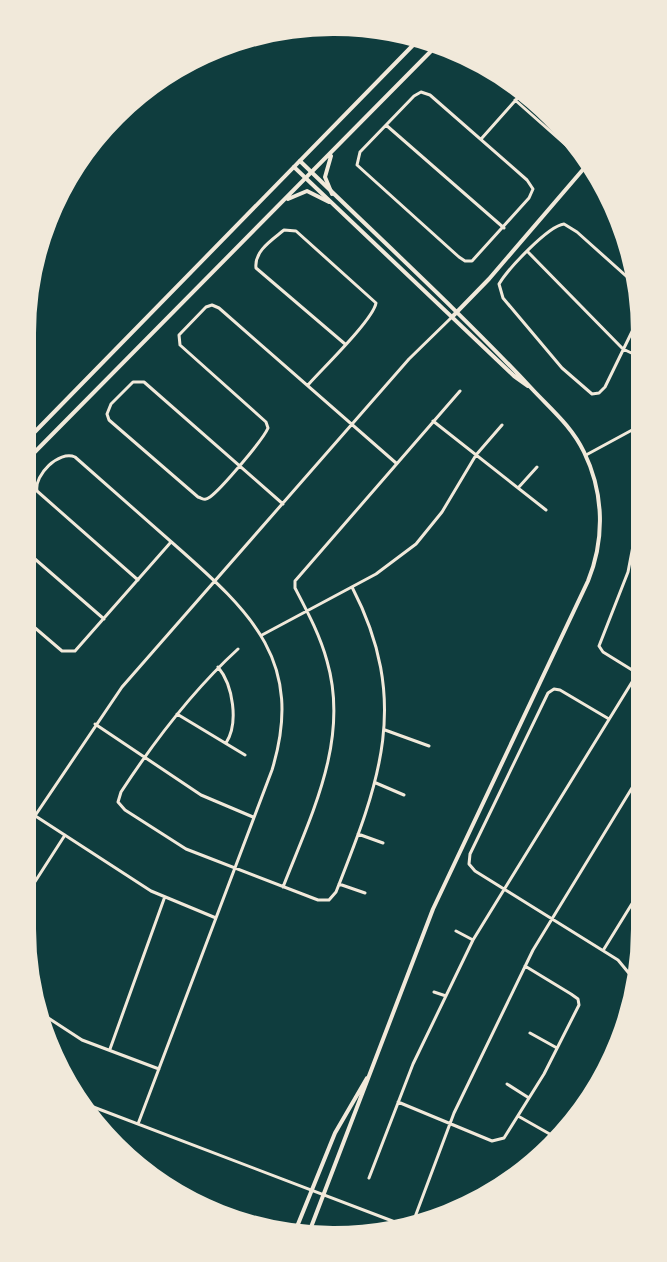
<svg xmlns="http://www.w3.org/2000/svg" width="667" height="1262" font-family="'Fira Sans Condensed',sans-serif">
<rect width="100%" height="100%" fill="#0f3d3e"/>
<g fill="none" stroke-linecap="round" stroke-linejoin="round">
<!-- minor -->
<path stroke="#f1e9da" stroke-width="3" d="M 421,92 L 430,95 L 527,180 L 533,189 L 529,198 L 472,261 L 465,261 L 459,257 L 357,165 L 360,152 L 414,96 Z
M 515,100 L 602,177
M 386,125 L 504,228
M 482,138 L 522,93
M 528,252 L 623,349 L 644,359
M 644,292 L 577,232 L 564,224 C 548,226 508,269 499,284 L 503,298 L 562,368 L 592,394 L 599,393 L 605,387 L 644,307
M 308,385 C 322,369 373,320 376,303 L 296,231 L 284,230 C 272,240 254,251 256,268 L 345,344
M 433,421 L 546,510
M 586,455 L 645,423
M 518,488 L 537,467
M 645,501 L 635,510 L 633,546 L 628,572 L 599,646 L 603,652 L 645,678
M 283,504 L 144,382 L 133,382 L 111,404 L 107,414 L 109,420 L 198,497 C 204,499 204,501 210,497 C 221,489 263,440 268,428 L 266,422 L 180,345 L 179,335 L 206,307 L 212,305 L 219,308 L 396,463
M 20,546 L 104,619
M 138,580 L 37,491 C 34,475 59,450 75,457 C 109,487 143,517 176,546 C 252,613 305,662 272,770 L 138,1124
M 20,615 L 62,651 L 75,651 L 171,542
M 262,635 L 376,574 L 416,544 L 442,512 L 476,455 L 502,425
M 238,649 C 192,691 155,740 121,792 L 118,802 L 125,810 L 186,849 L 318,900 L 329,900 L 336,892 C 380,781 411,701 352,587
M 218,667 C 233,685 239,723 226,743
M 177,714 L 245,755
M 609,719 L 560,690 L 554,689 L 548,693 L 470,854 L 469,864 L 475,871 L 618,960 L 637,983
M 95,724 L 201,795 L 253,817
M 385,730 L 429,746
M 376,783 L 404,795
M 20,806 L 151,891 L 216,918
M 358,834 L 383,843
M 20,838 L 122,687 L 409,359 L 452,317
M 339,884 L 365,893
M 283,887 C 311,815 350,740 327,661 C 320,635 307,611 295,588 L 295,581 L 460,391
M 20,905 L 65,835
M 456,931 L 473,940
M 604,949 L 646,881
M 434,992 L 446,996
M 33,1008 L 82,1040 L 159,1069
M 530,1033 L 557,1048
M 110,1049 L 164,899
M 507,1084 L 529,1098
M 75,1100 L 395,1222 L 418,1226
M 398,1102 L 492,1141 L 504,1138 L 544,1074 L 579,1005 L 578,999 L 571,994 L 525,966
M 518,1116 L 562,1141
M 570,1129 L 622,1041
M 369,1178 L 413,1064 L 473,940 L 645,661
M 412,1225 L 454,1113 L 533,950 L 646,765"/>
<!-- secondary -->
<path stroke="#f1e9da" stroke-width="4" d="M 300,161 C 378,237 459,311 534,391 C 553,411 572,427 584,452 C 604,493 605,539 588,581 L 433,909 L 308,1235
M 294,167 L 514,376 L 528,386
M 452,317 L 489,279 L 592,159
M 294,1234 L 335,1133 L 367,1078"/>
<!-- primary -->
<path stroke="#f1e9da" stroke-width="4" d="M 331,156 L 325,177 L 332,194
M 288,199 L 307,191 L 329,202
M 21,446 L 420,38
M 20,467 L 439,43"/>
</g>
<!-- crop -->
<path d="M0 0H667V1262H0ZM333 34H334A299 299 0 0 1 633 333V929A299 299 0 0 1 334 1228H333A299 299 0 0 1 34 929V333A299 299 0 0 1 333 34Z" fill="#f1e9da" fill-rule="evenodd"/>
<path fill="none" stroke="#f1e9da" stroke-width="4" d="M333 34H334A299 299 0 0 1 633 333V929A299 299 0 0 1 334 1228H333A299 299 0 0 1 34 929V333A299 299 0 0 1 333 34Z"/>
</svg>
